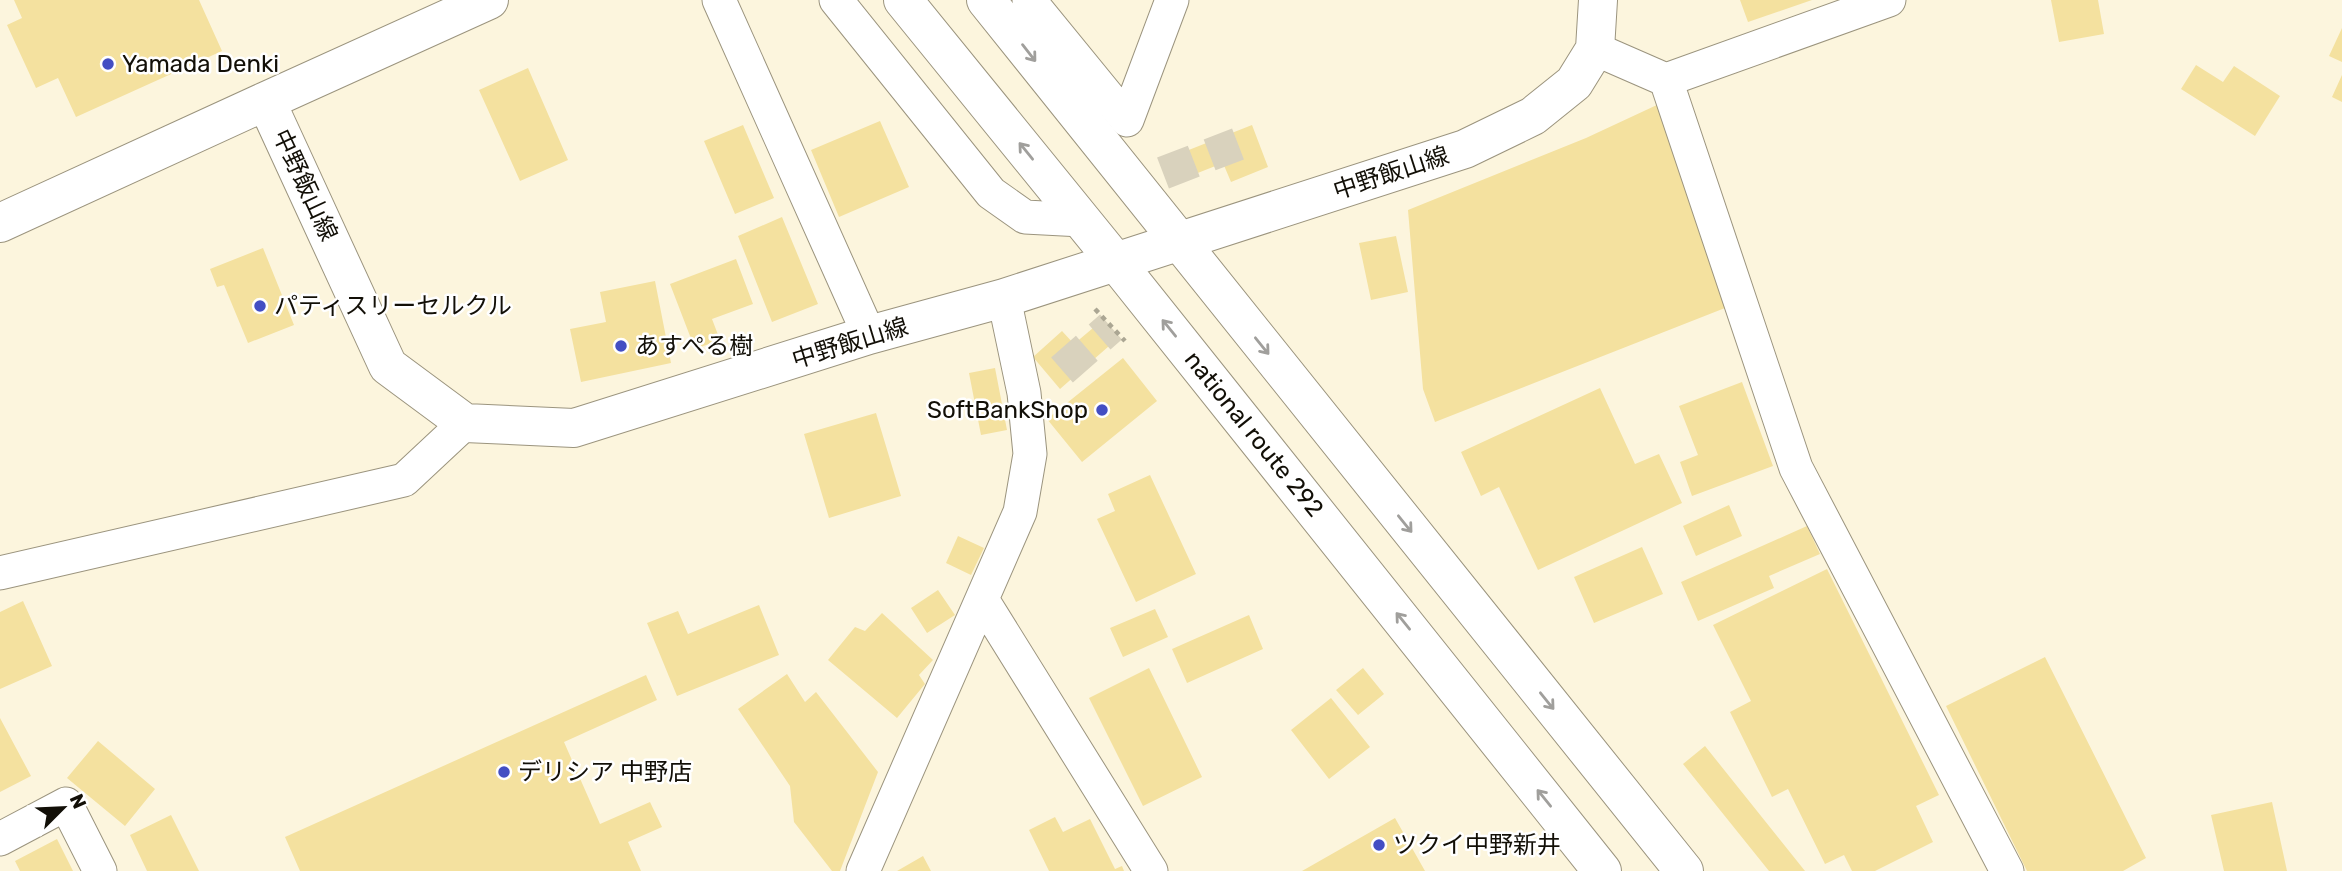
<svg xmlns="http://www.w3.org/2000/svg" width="2342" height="871" font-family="Rubik,'Noto Sans JP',sans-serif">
<rect width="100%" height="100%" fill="#fcf5dd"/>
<!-- building -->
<path fill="#f4e19f" d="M 14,0 L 199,0 L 222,51 L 76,117 L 58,78 L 36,88 L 7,25 L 22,18 Z
M 1740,0 L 1812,0 L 1748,22 Z
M 2051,0 L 2098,0 L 2104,34 L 2059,42 Z
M 2342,28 L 2342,62 L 2329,56 Z
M 2196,65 L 2223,82 L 2234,66 L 2280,96 L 2255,136 L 2181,89 Z
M 528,68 L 568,160 L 520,181 L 479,90 Z
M 2342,75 L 2342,102 L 2332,97 Z
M 1659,104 L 1725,308 L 1435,422 L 1423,389 L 1408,210 L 1586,138 Z
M 880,121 L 909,187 L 839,217 L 811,150 Z
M 743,125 L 774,198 L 735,214 L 704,141 Z
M 1252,125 L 1268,167 L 1231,182 L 1223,163 L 1180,180 L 1171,157 Z
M 782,217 L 818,304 L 772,322 L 738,236 Z
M 1396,236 L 1408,292 L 1371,300 L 1359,243 Z
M 263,248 L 294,325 L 248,343 L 224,285 L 217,287 L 210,269 Z
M 736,259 L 753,304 L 712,319 L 720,340 L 695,349 L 670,284 Z
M 655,281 L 671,363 L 581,382 L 570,329 L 606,322 L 600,292 Z
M 1093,328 L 1109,346 L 1060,389 L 1033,357 L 1062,331 L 1074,344 Z
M 1123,358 L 1157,401 L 1082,462 L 1047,419 Z
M 995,368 L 1007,430 L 981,435 L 969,373 Z
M 1742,382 L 1773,466 L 1692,496 L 1680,462 L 1698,455 L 1679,406 Z
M 1600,388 L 1635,464 L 1659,454 L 1682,503 L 1538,570 L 1499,487 L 1481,496 L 1461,452 Z
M 876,413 L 901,496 L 829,518 L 804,434 Z
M 1150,475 L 1196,574 L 1136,602 L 1097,519 L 1115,511 L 1108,494 Z
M 1729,505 L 1742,536 L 1696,556 L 1683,526 Z
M 1807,526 L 1820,554 L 1769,576 L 1774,588 L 1698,621 L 1681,582 Z
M 958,536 L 984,548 L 971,575 L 946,563 Z
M 1642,547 L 1663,594 L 1594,623 L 1574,577 Z
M 1827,569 L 1939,795 L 1916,806 L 1933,842 L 1875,871 L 1852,871 L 1844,855 L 1825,864 L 1788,789 L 1772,797 L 1730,712 L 1751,701 L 1713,625 Z
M 938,590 L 955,615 L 927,633 L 911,608 Z
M 23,601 L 52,666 L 0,689 L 0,612 Z
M 759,605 L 779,655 L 677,696 L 647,623 L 678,611 L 688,634 Z
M 1155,609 L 1168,637 L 1123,657 L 1110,628 Z
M 882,613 L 933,660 L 919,675 L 925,684 L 897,718 L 828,660 L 855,627 L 865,631 Z
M 1249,615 L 1263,649 L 1187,683 L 1172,649 Z
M 2045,657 L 2146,858 L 2123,871 L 2027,871 L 1946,706 Z
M 1149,668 L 1202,777 L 1143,806 L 1089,698 Z
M 1363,668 L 1384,694 L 1358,715 L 1336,690 Z
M 787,674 L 805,702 L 816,692 L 878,772 L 840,871 L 832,871 L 794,822 L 790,786 L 738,709 Z
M 646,675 L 657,700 L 564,742 L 600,824 L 650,802 L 662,827 L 628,842 L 641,871 L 300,871 L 285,837 Z
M 1331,698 L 1370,747 L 1329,779 L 1291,730 Z
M 0,718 L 31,776 L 0,792 Z
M 98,741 L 155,789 L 125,826 L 67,778 Z
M 1705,746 L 1805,871 L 1769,871 L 1683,764 Z
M 2272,802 L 2287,871 L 2224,871 L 2211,815 Z
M 171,815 L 199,871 L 147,871 L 130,835 Z
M 1055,817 L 1063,832 L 1090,819 L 1115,869 L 1122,866 L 1124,871 L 1049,871 L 1029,830 Z
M 1395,818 L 1425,871 L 1302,871 Z
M 57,839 L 73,871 L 20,871 L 15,861 Z
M 923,856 L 931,871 L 897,871 Z"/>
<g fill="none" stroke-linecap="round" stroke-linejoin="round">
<!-- street-tunnel -->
<path stroke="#d9d2bd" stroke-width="33" stroke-dasharray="33 17" stroke-linecap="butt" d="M 1163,173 L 1238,144
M 1062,370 L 1111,327"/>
<defs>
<path id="street" d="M 719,0 L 869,335
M 836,0 L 991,193 L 1025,217 L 1082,220
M 1029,0 L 1127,120 L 1172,0
M 1889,0 L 1666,80 L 1796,468 L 2007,871
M 1595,49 L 1666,80
M 0,573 L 404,480 L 465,423
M 983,601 L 1151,871
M 0,839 L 66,804 L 100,871
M 863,871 L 1020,512 L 1030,454 L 1024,393 L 1004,298"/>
<path id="secondary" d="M 489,0 L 266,101 L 388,366 L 465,423 L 574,428 L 869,335 L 1004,298 L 1465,149 L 1533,116 L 1574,83 L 1595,49 L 1598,0
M 0,223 L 266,101"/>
<path id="highway" d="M 903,0 L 1115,261 L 1602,871
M 986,0 L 1684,871"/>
</defs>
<!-- street casing -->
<use href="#street" stroke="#9b947e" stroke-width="35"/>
<!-- secondary casing -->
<use href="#secondary" stroke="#9b947e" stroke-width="40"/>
<!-- highway casing -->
<use href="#highway" stroke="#9b947e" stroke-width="40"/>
<!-- path -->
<path stroke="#aba693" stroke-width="4.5" stroke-dasharray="5 5" stroke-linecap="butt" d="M 1095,309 L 1125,341"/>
<!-- street -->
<use href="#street" stroke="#fff" stroke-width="33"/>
<!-- secondary -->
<use href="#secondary" stroke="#fff" stroke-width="38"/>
<!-- highway -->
<use href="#highway" stroke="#fff" stroke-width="38"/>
</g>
<!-- one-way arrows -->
<defs><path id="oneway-shaft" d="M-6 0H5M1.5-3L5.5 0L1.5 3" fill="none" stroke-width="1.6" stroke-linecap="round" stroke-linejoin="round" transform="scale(1.75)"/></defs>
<g stroke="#a09f9c">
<use href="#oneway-shaft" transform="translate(1029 53) rotate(52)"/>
<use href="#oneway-shaft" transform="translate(1026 151) rotate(-129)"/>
<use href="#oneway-shaft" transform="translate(1169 328) rotate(-129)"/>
<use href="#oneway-shaft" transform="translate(1262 346) rotate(51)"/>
<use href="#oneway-shaft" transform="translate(1405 524) rotate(51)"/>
<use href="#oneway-shaft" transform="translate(1403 621) rotate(-129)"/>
<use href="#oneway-shaft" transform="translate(1547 701) rotate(51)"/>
<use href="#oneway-shaft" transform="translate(1544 798) rotate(-129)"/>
</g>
<!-- markers -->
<g fill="#434ec3" stroke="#fff" stroke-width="2.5">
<circle cx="108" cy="64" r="7"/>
<circle cx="260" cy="306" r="7"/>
<circle cx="621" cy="346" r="7"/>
<circle cx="1102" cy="410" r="7"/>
<circle cx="504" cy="772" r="7"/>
<circle cx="1379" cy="845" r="7"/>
</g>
<g text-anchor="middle" stroke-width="5" stroke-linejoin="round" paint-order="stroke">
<!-- poi labels -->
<g font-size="24" fill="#120f07" stroke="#fff" text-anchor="start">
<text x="122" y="72">Yamada Denki</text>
<text x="274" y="314">パティスリーセルクル</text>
<text x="635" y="354">あすぺる樹</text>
<text x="1088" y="418" text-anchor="end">SoftBankShop</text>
<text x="518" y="780">デリシア 中野店</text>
<text x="1393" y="853">ツクイ中野新井</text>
</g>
<!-- street labels -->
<g font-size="24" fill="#120f07" stroke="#fff">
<text transform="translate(1391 173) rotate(-18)" y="8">中野飯山線</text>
<text transform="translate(305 185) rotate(65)" y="8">中野飯山線</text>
<text transform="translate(850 343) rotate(-17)" y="8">中野飯山線</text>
<text transform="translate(1254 434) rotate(51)" y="8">national route 292</text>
</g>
</g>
<!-- north arrow -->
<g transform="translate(63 808) rotate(66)" stroke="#ffffff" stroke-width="5" paint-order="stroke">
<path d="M0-5L12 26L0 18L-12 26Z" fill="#120f07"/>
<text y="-10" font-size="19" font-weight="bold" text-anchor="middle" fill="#120f07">N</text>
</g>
</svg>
